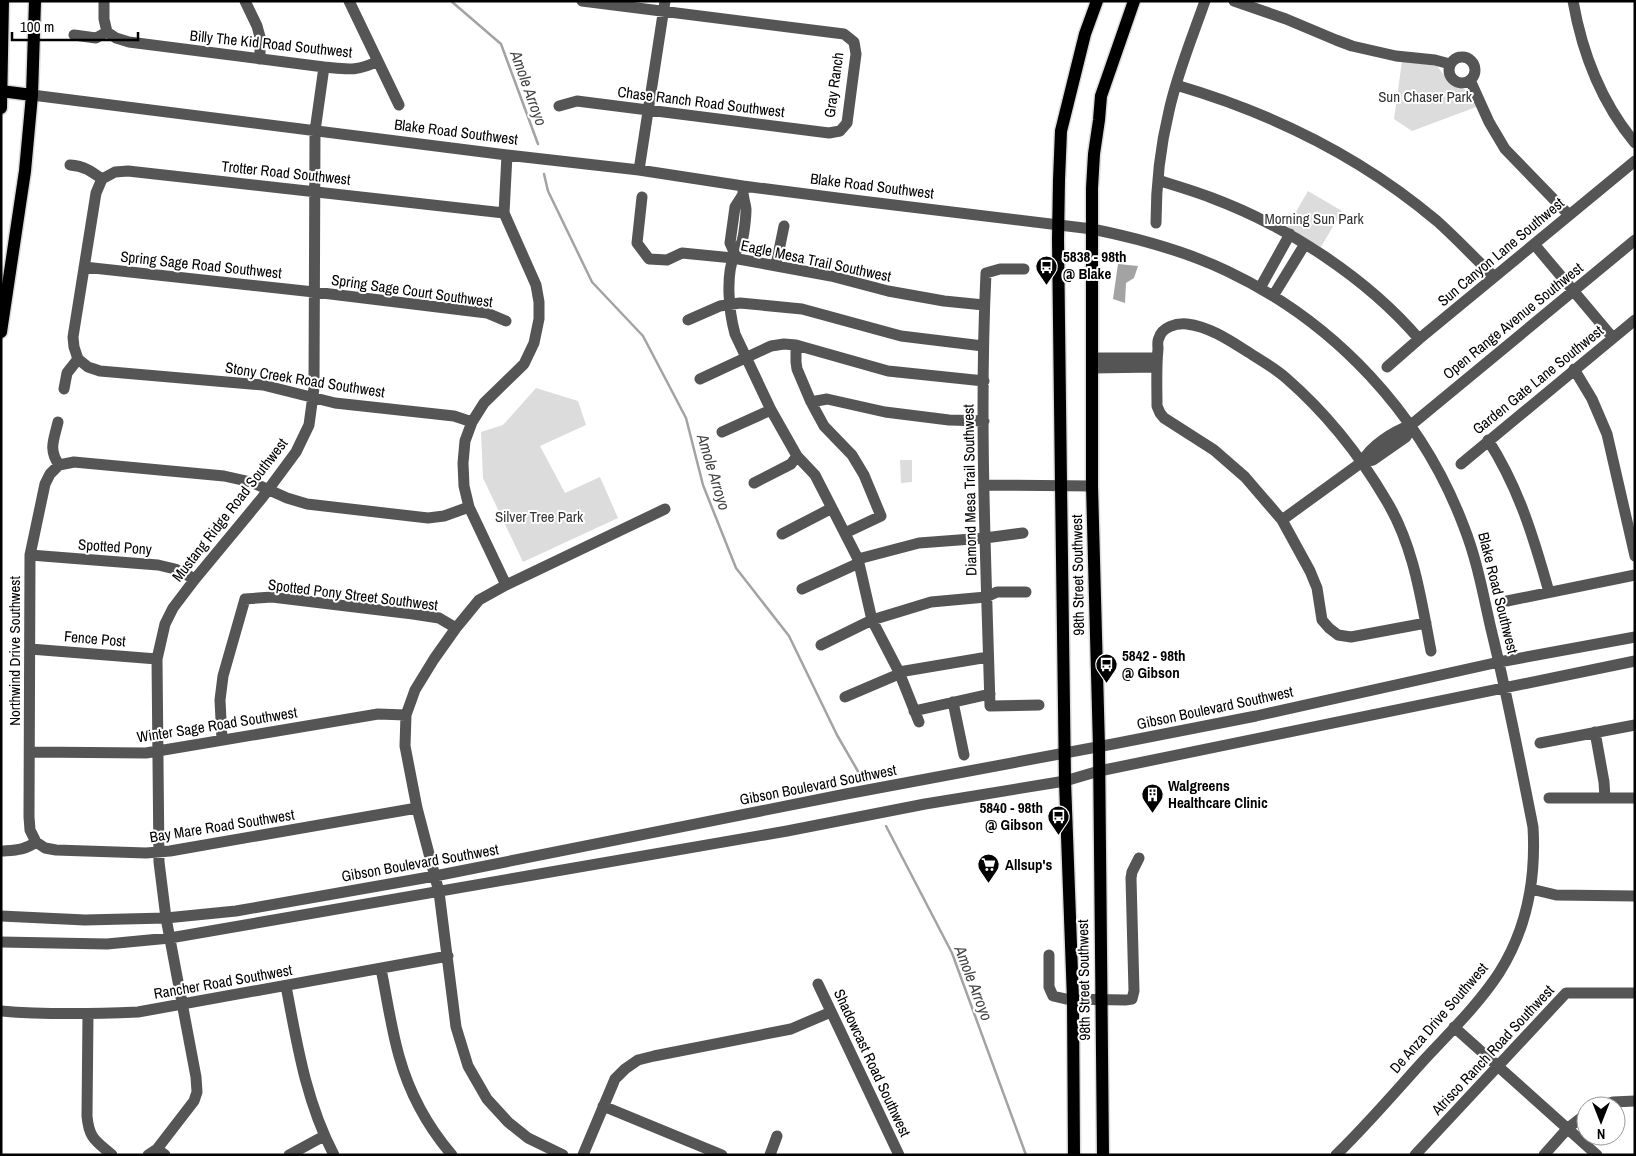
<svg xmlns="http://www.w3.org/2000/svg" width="1636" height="1156" font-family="'Archivo Narrow',sans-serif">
<rect width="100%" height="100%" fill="#fff"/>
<!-- green -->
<path fill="#dcdcdc" d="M 1402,61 L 1437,66 L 1451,84 L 1473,93 L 1479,106 L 1412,131 L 1394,119 Z
M 1308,191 L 1342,211 L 1321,247 L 1287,227 Z
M 536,388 L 578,401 L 586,425 L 540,446 L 565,493 L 600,477 L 618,518 L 523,562 L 483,478 L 481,432 L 503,425 Z
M 900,460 L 912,460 L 912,482 L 901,483 Z"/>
<!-- water -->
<path fill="#a3a3a3" d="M 1118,264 L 1138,266 L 1134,278 L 1126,283 L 1125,303 L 1113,299 Z"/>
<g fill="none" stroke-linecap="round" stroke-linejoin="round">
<!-- stream -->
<path stroke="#a3a3a3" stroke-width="2.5" d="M 451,1 L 501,44 L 538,144
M 544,174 L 548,191 L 592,282 L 643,336 L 686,418 L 703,485 L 736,568 L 789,636 L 837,735 L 863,780
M 886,826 L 952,953 L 1026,1155"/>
<defs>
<path id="major" d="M 1,91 L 32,95
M 1,108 L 3,1
M 1,332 L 25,171 L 32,95 L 35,1
M 1074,1155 L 1073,1000 L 1065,781 L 1061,485 L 1058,239 L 1059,180 L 1061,131 L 1085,34 L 1097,1
M 1103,1155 L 1099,747 L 1092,486 L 1092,188 L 1094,154 L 1099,120 L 1101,96 L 1134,1"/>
</defs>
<!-- major casing -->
<use href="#major" stroke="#dbdbdb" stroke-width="15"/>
<!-- minor -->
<path stroke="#555" stroke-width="11" d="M 104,1 L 104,19 L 107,32
M 245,1 L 257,26 L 260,37 L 260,59
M 349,1 L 399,105
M 1234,1 L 1286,19 L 1336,40 L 1352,46 L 1396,56 L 1435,60 L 1450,64
M 1573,1 C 1582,52 1601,102 1635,143
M 74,35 L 96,38 L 107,32 L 116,38 L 129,42 L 324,67 C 346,69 357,72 378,61
M1449 70a13 13 0 1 1 26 0a13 13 0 1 1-26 0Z
M 1470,80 L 1489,122 L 1505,149 L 1569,215
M 1176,85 C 1272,113 1360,156 1437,221 C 1457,239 1475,258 1494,277
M 32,95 L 507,155 L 639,170 L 743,186 L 853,200 L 1092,229 C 1137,238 1185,251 1227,271 C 1335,322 1422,415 1464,527 C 1477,560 1483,594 1491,629 C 1507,694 1520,761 1533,827 C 1536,878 1527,929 1499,973 C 1478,1005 1450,1032 1424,1060 C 1395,1092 1367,1125 1336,1155
M 559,106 L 577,101 L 829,133 L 840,131 L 847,123 L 856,54 L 854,42 L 844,34 L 582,1
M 70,165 C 84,166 91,171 102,179 L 115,172 L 128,171 L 504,213
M 639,170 L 665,1
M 1158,180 C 1176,186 1194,191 1212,198 C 1287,226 1367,278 1419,339
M 743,186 C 742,197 745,200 746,209 C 746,216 744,238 741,244 C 740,247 736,250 735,253 C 725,275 729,312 735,334 L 771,410 L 797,456 L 815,475 L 858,559 L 872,620 L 899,672 L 919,722
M 642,197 L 637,243 L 649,259 L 667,260 L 682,253 L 733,258 L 831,276 L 888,291 L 944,301 L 984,305
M 1156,223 C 1156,185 1160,148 1169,111 C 1177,74 1192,38 1205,1
M 1534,244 L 1613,338
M 735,254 L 730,243 L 735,207 L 742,196
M 776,265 L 784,226
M 84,267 L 314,292 L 487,313 L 506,321
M 1024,269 L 1000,269 L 986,273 C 979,418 986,562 990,706 L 1039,705
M 1260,288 L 1290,234
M 1273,296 L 1305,244
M 688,320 L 720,306 L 740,303 L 802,309 L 901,336 L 983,346
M 796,345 L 796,362 L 797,369 L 811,402 L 824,426 L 852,455 L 864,475 L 881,516 L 845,533
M 1092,358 L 1157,358
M 78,359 L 74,347 L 73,337 L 96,193 L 102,179
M 1387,367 L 1419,339 L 1635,161
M 1092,368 L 1156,367
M 1574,369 L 1592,399 L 1607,434 L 1635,556
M 700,379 L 771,346 L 784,344 L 796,345 L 888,371 L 984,381
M 64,389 L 67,373 L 78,359 L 88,367 L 100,371 L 263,385 L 335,403 L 454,416 L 472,422
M 811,402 L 827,399 L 885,412 L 949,420 L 984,421
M 58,422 C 54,440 48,449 59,465 L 74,462 L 224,476 L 251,482 L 287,498 L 307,504 L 428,518 L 444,516 L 469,507
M 722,432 L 771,410
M 1488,440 C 1519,488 1534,539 1549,592
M 1362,462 C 1371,445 1393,432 1411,425 L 1635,240
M 1461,464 L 1635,320
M 754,483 L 791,464 L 797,456
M 984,485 L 1092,486
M 1282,520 L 1362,462 L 1373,460 L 1406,437 L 1411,425
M 782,534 L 832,508
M 30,555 L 158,565 L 175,569 L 195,579
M 858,559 L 919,543 L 985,538 L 1023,533
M 506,585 L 469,507 L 464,486 L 463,463 L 465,441 L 472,422 L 484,403 L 524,364 L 534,343 L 539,319 L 539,302 L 536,285 L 504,213 L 507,155
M 802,589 L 859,563
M 1507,601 L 1635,575
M 1426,623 L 1351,637 L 1338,635 L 1329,628 L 1322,620 L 1317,588 L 1310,571 L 1282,520 L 1245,477 L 1214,450 L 1164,418 L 1160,413 L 1157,406 C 1157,387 1156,368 1158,349 C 1158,346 1157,341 1159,338 C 1162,327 1176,323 1187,324 C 1210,327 1229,340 1248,352 C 1260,360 1275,368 1286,378 C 1325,412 1359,454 1386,500 C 1414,546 1421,599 1431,651
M 821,645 L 872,620 L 931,602 L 986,597 L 997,592 L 1026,592
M 30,649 L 157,659
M 899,672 L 988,657
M 845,697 L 899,674
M 953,702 L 964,755
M 914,711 L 990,694
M 1595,732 L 1604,782 L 1605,798
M 222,740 L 220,700 L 223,676 L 245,599 L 272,597 L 413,614 L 439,618 L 456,628
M 1540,743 L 1635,725
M 31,752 L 146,753 L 378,714 L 406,715
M 1549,798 L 1635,798
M 36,842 L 30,830 L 29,817 L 30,555 L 45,484 L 50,474 L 59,465
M 3,851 C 16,850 25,850 36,842 L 45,848 L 56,850 L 146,853 L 170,851 L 417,808
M 1531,889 L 1556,895 L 1635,896
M 1,916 L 85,920 L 166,918 L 236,911 L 435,876 L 846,794 L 1113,744 L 1256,716 L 1499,662 L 1635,637
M 1,942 L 107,944 L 170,938 L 787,831 L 925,804 L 1065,781 L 1099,771 L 1635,661
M 1049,955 L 1049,987 L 1053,996 L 1066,999 L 1125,1000 L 1132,999 L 1134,991 L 1131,878 L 1132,872 L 1139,858
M 381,969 C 387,998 391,1028 399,1056 C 409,1092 428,1127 452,1155
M 818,984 L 899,1155
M 286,986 C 297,1044 306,1102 334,1155
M 1,1011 C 47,1015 92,1014 138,1012 L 448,956
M 88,1014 L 87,1116 C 89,1139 96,1141 112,1155
M 1454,1027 L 1597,1155
M 603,1106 L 722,1155
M 1601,1106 L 1613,1102 L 1635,1101
M 157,1149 L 194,1101 L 197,1092 L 196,1077 L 166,918 L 159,862 L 157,659 L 165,624 L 173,608 L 195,579 L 262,498 L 296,452 L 309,425 L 314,388 L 315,131 L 324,67
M 148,1155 L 157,1149 L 165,1155
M 289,1155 L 324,1136
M 563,1155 L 528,1138 L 508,1122 L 487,1099 L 468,1066 L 456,1027 L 439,892 L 417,808 L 405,746 L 406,715 L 415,690 L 434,659 L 456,628 L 479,600 L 506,585 L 665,509
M 583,1155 L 615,1079 L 625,1069 L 638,1060 L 654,1056 L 791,1029 L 831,1012
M 770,1155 L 777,1136
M 1415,1155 L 1566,993 L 1635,993
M 1544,1155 L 1568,1128 L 1586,1114"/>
<!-- major -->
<use href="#major" stroke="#000" stroke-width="12"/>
</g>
<!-- icons -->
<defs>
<symbol id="bus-pin" viewBox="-11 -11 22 30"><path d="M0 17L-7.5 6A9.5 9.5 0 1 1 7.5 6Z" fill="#000" stroke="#fff"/><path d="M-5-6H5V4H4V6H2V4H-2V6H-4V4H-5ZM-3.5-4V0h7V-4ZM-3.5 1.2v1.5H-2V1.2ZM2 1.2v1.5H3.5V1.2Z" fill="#fff"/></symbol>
<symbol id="building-pin" viewBox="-11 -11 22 30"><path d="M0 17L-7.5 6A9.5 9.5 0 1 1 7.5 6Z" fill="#000" stroke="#fff"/><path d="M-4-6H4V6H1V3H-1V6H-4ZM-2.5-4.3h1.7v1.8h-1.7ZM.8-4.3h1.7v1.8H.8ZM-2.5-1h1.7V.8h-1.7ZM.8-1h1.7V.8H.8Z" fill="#fff"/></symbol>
<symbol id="supermarket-pin" viewBox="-11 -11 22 30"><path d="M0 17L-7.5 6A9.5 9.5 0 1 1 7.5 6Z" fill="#000" stroke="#fff"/><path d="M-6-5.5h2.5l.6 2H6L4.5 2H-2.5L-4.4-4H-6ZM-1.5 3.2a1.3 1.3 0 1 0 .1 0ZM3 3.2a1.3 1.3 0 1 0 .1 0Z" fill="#fff"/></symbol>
</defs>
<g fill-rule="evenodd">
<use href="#bus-pin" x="1034" y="254" width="25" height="34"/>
<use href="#bus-pin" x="1094" y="652" width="25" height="34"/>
<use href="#building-pin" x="1140" y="782" width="25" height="34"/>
<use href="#bus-pin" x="1046" y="804" width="25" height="34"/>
<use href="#supermarket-pin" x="976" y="852" width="25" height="34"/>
</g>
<g text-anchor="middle" stroke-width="4" stroke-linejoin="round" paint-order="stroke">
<!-- street labels -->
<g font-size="15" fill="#000" stroke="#fff">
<text transform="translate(271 44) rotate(6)" y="5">Billy The Kid Road Southwest</text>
<text transform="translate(834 85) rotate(-82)" y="5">Gray Ranch</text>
<text transform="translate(701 102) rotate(7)" y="5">Chase Ranch Road Southwest</text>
<text transform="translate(456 132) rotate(7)" y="5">Blake Road Southwest</text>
<text transform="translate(286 173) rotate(6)" y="5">Trotter Road Southwest</text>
<text transform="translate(872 186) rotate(7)" y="5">Blake Road Southwest</text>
<text transform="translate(1501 252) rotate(-40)" y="5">Sun Canyon Lane Southwest</text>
<text transform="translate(816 261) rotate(12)" y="5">Eagle Mesa Trail Southwest</text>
<text transform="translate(201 265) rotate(6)" y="5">Spring Sage Road Southwest</text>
<text transform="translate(412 291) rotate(8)" y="5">Spring Sage Court Southwest</text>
<text transform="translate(1513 321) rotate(-39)" y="5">Open Range Avenue Southwest</text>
<text transform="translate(305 380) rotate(9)" y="5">Stony Creek Road Southwest</text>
<text transform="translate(1538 380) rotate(-39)" y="5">Garden Gate Lane Southwest</text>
<text transform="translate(970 490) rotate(-91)" y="5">Diamond Mesa Trail Southwest</text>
<text transform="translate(230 510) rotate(-52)" y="5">Mustang Ridge Road Southwest</text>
<text transform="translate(115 547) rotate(4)" y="5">Spotted Pony</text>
<text transform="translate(1078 575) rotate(-91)" y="5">98th Street Southwest</text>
<text transform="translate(1498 593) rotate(76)" y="5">Blake Road Southwest</text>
<text transform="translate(353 595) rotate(7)" y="5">Spotted Pony Street Southwest</text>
<text transform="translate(95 639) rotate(5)" y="5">Fence Post</text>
<text transform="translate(15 651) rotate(-90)" y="5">Northwind Drive Southwest</text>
<text transform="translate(1215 708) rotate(-12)" y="5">Gibson Boulevard Southwest</text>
<text transform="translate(217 725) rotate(-9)" y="5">Winter Sage Road Southwest</text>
<text transform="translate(818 785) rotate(-11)" y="5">Gibson Boulevard Southwest</text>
<text transform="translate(222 826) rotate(-9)" y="5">Bay Mare Road Southwest</text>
<text transform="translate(420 863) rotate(-10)" y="5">Gibson Boulevard Southwest</text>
<text transform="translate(1084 980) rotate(-91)" y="5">98th Street Southwest</text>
<text transform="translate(223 982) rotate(-10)" y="5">Rancher Road Southwest</text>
<text transform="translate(1439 1018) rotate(-49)" y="5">De Anza Drive Southwest</text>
<text transform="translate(1493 1050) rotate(-47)" y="5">Atrisco Ranch Road Southwest</text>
<text transform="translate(872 1063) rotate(65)" y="5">Shadowcast Road Southwest</text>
</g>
<!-- park labels -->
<g font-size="15" fill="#333" stroke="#fff">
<text x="1425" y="102">Sun Chaser Park</text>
<text x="1314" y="224">Morning Sun Park</text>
<text x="539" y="522">Silver Tree Park</text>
</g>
<!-- poi labels -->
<g font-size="15" font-weight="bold" fill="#000" stroke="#fff" text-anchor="start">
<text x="1063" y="262">5838 - 98th<tspan x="1063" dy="17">@ Blake</tspan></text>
<text x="1122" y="661">5842 - 98th<tspan x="1122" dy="17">@ Gibson</tspan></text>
<text x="1168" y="791">Walgreens<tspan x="1168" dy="17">Healthcare Clinic</tspan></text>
<text x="1043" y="813" text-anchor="end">5840 - 98th<tspan x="1043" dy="17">@ Gibson</tspan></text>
<text x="1005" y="870">Allsup's</text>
</g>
<!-- water labels -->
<g font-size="16" font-style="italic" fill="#444" stroke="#fff">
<text transform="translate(529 88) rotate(70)" y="6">Amole Arroyo</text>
<text transform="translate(714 472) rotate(73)" y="6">Amole Arroyo</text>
<text transform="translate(974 983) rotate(69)" y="6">Amole Arroyo</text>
</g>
</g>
<!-- border -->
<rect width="1636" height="1156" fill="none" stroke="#000000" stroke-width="5"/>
<!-- north arrow -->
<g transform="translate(1601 1121) rotate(180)"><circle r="24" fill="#ffffff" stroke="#999999"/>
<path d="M0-4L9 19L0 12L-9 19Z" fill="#000000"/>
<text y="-8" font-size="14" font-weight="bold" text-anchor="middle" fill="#000000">N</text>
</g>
<!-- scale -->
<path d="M12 32v8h126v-8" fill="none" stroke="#000000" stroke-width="2.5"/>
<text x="20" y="32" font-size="15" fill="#000000" stroke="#ffffff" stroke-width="4" paint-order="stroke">100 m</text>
</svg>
